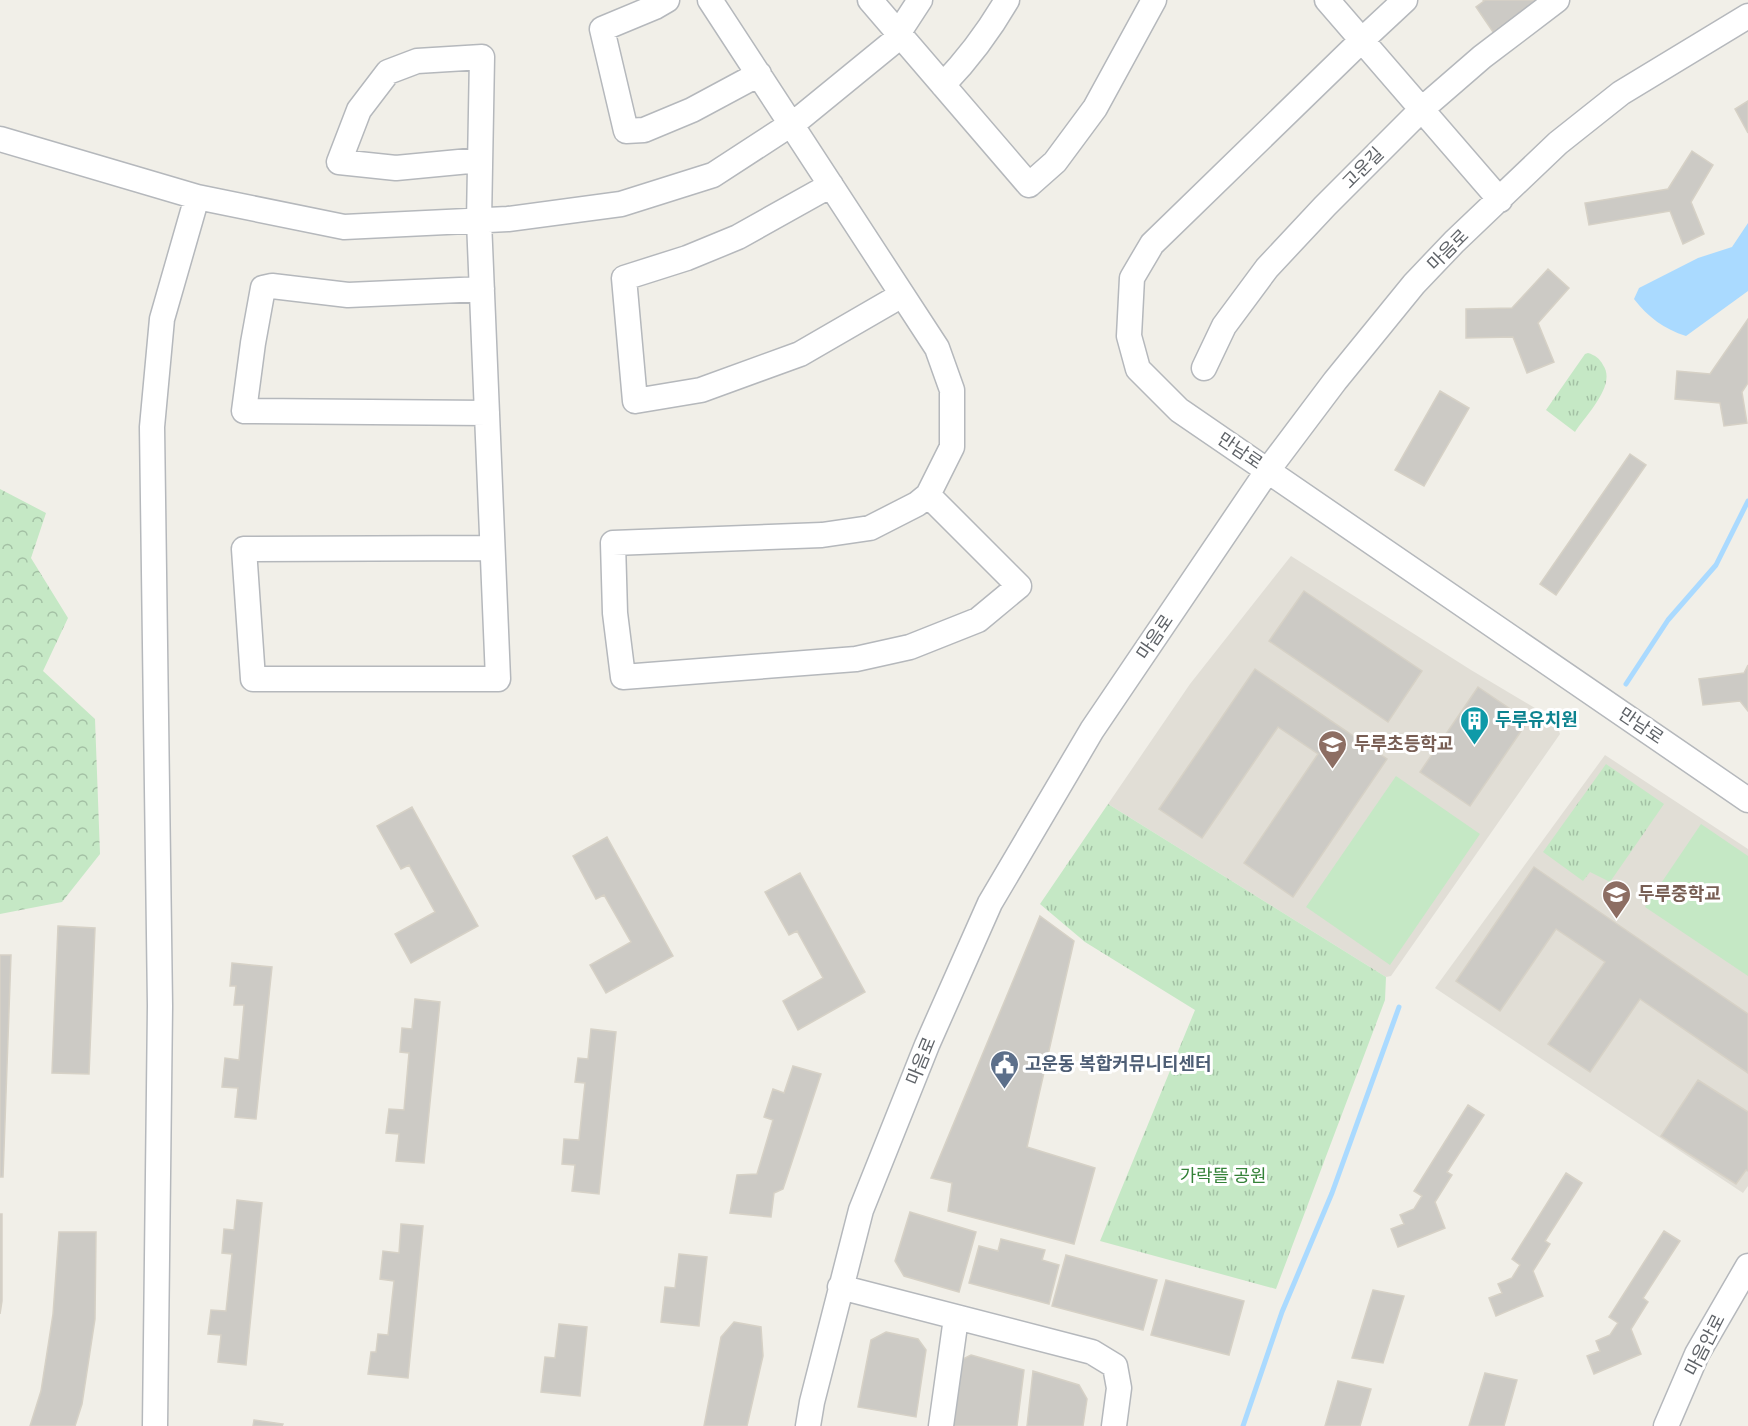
<svg xmlns="http://www.w3.org/2000/svg" width="1748" height="1426" font-family="Overpass,'Noto Sans KR',sans-serif">
<defs>
<pattern id="forest-crowns" width="20" height="18" patternUnits="userSpaceOnUse" patternTransform="scale(1.5)"><rect width="20" height="18" fill="#c5e8c5"/><path d="M2 6a3 3 0 1 1 6 0M12 15a3 3 0 1 1 6 0" fill="none" stroke="#a3c0a4"/></pattern>
<pattern id="park-tufts" width="24" height="20" patternUnits="userSpaceOnUse" patternTransform="scale(1.5)"><rect width="24" height="20" fill="#c5e8c5"/><path d="M3 7l-1-3M5 7V3M7 7l1-3M15 17l-1-3M17 17v-4M19 17l1-3" fill="none" stroke="#a3c0a4"/></pattern>
</defs>
<rect width="100%" height="100%" fill="#f1efe8"/>
<!-- education -->
<path fill="#e1ded6" d="M 1291,556 L 1471,670 L 1555,720 L 1560,734 L 1391,976 L 1386,977 L 1108,804 L 1190,684 Z
M 1605,755 L 1748,849 L 1748,1186 L 1743,1193 L 1435,988 Z"/>
<!-- forest -->
<path fill="url(#forest-crowns)" d="M 0,489 L 46,513 L 31,558 L 68,618 L 43,671 L 95,719 L 100,854 L 62,902 L 0,914 Z"/>
<!-- park -->
<path fill="url(#park-tufts)" d="M 1588,353 C 1595,355 1600,359 1603,365 C 1617,385 1586,415 1575,432 L 1546,410 L 1585,354 Z
M 1606,764 L 1664,804 L 1610,882 L 1590,872 L 1583,881 L 1543,852 Z
M 1108,804 L 1386,977 L 1385,1000 L 1276,1289 L 1100,1241 L 1195,1010 L 1085,942 L 1040,904 Z"/>
<!-- garden -->
<path fill="#c5e8c5" d="M 1396,776 L 1480,834 L 1390,965 L 1306,907 Z
M 1701,824 L 1748,856 L 1748,976 L 1645,907 Z"/>
<!-- water -->
<path fill="#aadaff" d="M 1748,223 L 1748,291 L 1686,336 C 1664,329 1648,317 1634,299 L 1639,288 L 1698,258 L 1732,247 Z"/>
<g fill="none" stroke-linecap="round" stroke-linejoin="round">
<!-- stream -->
<path stroke="#aadaff" stroke-width="5" d="M 1626,684 L 1668,620 L 1716,565 L 1748,501
M 1243,1426 L 1282,1312 L 1332,1193 L 1399,1007"/>
</g>
<!-- building -->
<path fill="#cccac5" stroke="#d6d1c6" stroke-width="1.5" d="M 1483,0 L 1536,0 L 1493,32 L 1476,7 L 1484,1 Z
M 1748,101 L 1748,133 L 1735,109 Z
M 1692,151 L 1713,165 L 1691,202 L 1704,234 L 1683,244 L 1670,211 L 1589,225 L 1585,203 L 1668,189 Z
M 1548,269 L 1569,288 L 1538,323 L 1554,362 L 1527,373 L 1513,337 L 1466,338 L 1466,309 L 1512,308 Z
M 1748,319 L 1748,383 L 1742,392 L 1747,423 L 1724,426 L 1720,403 L 1675,399 L 1677,371 L 1710,374 Z
M 1440,391 L 1469,408 L 1424,486 L 1395,470 Z
M 1630,454 L 1646,465 L 1556,595 L 1540,584 Z
M 1304,591 L 1422,671 L 1388,722 L 1269,641 Z
M 1748,665 L 1748,711 L 1740,701 L 1703,705 L 1699,679 L 1744,673 Z
M 1255,669 L 1387,759 L 1293,897 L 1244,863 L 1318,754 L 1278,727 L 1202,838 L 1159,809 Z
M 1478,687 L 1528,721 L 1470,806 L 1420,772 Z
M 412,807 L 478,926 L 411,963 L 395,934 L 435,912 L 409,865 L 401,869 L 377,826 Z
M 607,837 L 673,956 L 606,993 L 590,965 L 631,942 L 604,895 L 596,899 L 573,856 Z
M 1534,867 L 1748,1014 L 1748,1073 L 1640,999 L 1590,1072 L 1548,1044 L 1605,962 L 1556,929 L 1500,1011 L 1456,981 Z
M 800,873 L 865,992 L 798,1030 L 783,1001 L 823,978 L 797,931 L 789,935 L 765,892 Z
M 1040,916 L 1074,941 L 1027,1147 L 1095,1168 L 1074,1244 L 948,1211 L 952,1183 L 931,1178 Z
M 58,926 L 95,928 L 89,1074 L 52,1073 Z
M 0,955 L 11,955 L 3,1177 L 0,1177 Z
M 232,963 L 272,967 L 256,1119 L 235,1117 L 238,1088 L 222,1087 L 225,1058 L 239,1060 L 244,1005 L 234,1005 L 236,986 L 230,986 Z
M 415,999 L 440,1002 L 424,1163 L 396,1161 L 399,1134 L 386,1133 L 389,1109 L 404,1110 L 409,1053 L 400,1052 L 402,1028 L 412,1029 Z
M 591,1029 L 616,1032 L 599,1194 L 572,1191 L 575,1165 L 562,1164 L 564,1139 L 579,1140 L 585,1083 L 575,1082 L 578,1058 L 588,1059 Z
M 793,1066 L 821,1074 L 783,1189 L 774,1193 L 771,1217 L 730,1213 L 737,1175 L 757,1174 L 773,1120 L 764,1117 L 773,1089 L 784,1093 Z
M 1698,1080 L 1748,1112 L 1748,1171 L 1746,1170 L 1736,1184 L 1661,1136 Z
M 1468,1105 L 1484,1115 L 1447,1172 L 1452,1175 L 1435,1202 L 1445,1228 L 1398,1247 L 1391,1229 L 1404,1224 L 1400,1215 L 1414,1209 L 1422,1196 L 1414,1191 Z
M 1566,1173 L 1582,1183 L 1545,1241 L 1550,1244 L 1533,1271 L 1543,1296 L 1496,1316 L 1489,1298 L 1502,1293 L 1498,1284 L 1512,1278 L 1520,1265 L 1512,1259 Z
M 237,1200 L 262,1203 L 246,1365 L 218,1362 L 221,1335 L 208,1334 L 211,1310 L 226,1311 L 232,1254 L 222,1253 L 224,1229 L 234,1230 Z
M 910,1212 L 976,1232 L 959,1292 L 904,1276 L 895,1261 Z
M 0,1214 L 2,1214 L 2,1301 L 0,1314 Z
M 401,1224 L 423,1226 L 408,1378 L 368,1374 L 371,1352 L 376,1352 L 378,1334 L 388,1335 L 394,1281 L 380,1279 L 383,1251 L 399,1253 Z
M 1664,1231 L 1680,1241 L 1643,1298 L 1648,1302 L 1631,1329 L 1641,1354 L 1594,1374 L 1587,1356 L 1600,1351 L 1596,1341 L 1610,1335 L 1618,1323 L 1609,1317 Z
M 59,1232 L 96,1232 L 95,1319 L 82,1404 L 75,1426 L 30,1426 L 41,1391 L 53,1314 Z
M 1001,1239 L 1045,1250 L 1042,1260 L 1059,1265 L 1049,1304 L 969,1283 L 979,1246 L 998,1251 Z
M 679,1254 L 707,1257 L 699,1326 L 661,1322 L 665,1287 L 675,1288 Z
M 1066,1255 L 1157,1280 L 1143,1330 L 1052,1306 Z
M 1166,1280 L 1244,1301 L 1229,1355 L 1151,1335 Z
M 1373,1290 L 1404,1296 L 1383,1363 L 1352,1358 Z
M 734,1322 L 761,1327 L 763,1356 L 747,1426 L 704,1426 L 721,1337 Z
M 559,1324 L 587,1327 L 580,1396 L 541,1392 L 545,1357 L 555,1358 Z
M 886,1332 L 918,1339 L 926,1350 L 916,1417 L 858,1407 L 871,1340 Z
M 971,1355 L 1024,1370 L 1017,1426 L 954,1426 L 961,1360 Z
M 1033,1371 L 1079,1385 L 1087,1399 L 1083,1426 L 1027,1426 Z
M 1485,1373 L 1517,1380 L 1504,1426 L 1469,1426 Z
M 1338,1381 L 1371,1389 L 1360,1426 L 1325,1426 Z
M 254,1420 L 283,1424 L 282,1426 L 253,1426 Z"/>
<g fill="none" stroke-linecap="round" stroke-linejoin="round">
<defs>
<path id="minor" d="M 667,0 L 655,7 L 602,29 L 626,131 L 644,130 L 692,110 L 759,74
M 710,0 L 937,348 L 952,390 L 952,447 L 928,495 L 1019,586 L 978,620 L 910,647 L 856,659 L 623,677 L 615,613 L 613,543 L 822,535 L 870,528 L 917,504 L 928,495
M 870,0 L 1029,185 L 1055,162 L 1095,108 L 1154,0
M 1327,0 L 1500,200
M 1405,0 L 1361,41 L 1152,244 L 1132,278 L 1129,336 L 1138,369 L 1179,410 L 1748,800
M 943,85 C 968,59 989,31 1007,0
M 0,139 L 197,197
M 480,160 L 396,168 L 339,162 L 359,110 L 388,72 L 417,61 L 482,57 L 479,221 L 498,679 L 253,679 L 244,549 L 492,548
M 831,185 L 738,237 L 687,258 L 624,278 L 635,401 L 701,390 L 800,354 L 902,295
M 482,289 L 348,295 L 272,286 L 263,288 L 253,343 L 244,411 L 487,413
M 1204,368 L 1224,326 L 1267,268 L 1325,206 L 1422,109 L 1482,57 L 1557,0
M 840,1287 L 1092,1352 L 1115,1366 L 1119,1388 L 1114,1426
M 155,1426 L 160,1006 L 152,427 L 162,319 L 197,197 L 344,227 L 508,219 L 621,204 L 713,175 L 799,119 L 892,43 L 920,0
M 808,1426 L 812,1402 L 861,1210 L 927,1045 L 990,903 L 1092,730 L 1268,470 L 1335,381 L 1414,284 L 1454,242 L 1558,143 L 1621,93 L 1748,16
M 941,1426 L 956,1318
M 1666,1426 L 1697,1354 L 1748,1266"/>
</defs>
<!-- minor casing -->
<use href="#minor" stroke="#b5b8bc" stroke-width="27"/>
<!-- minor -->
<use href="#minor" stroke="#fff" stroke-width="24"/>
</g>
<!-- icons -->
<defs>
<symbol id="building-pin" viewBox="-11 -11 22 30"><path d="M0 17L-7.5 6A9.5 9.5 0 1 1 7.5 6Z" fill="#0f9aa8" stroke="#fff"/><path d="M-4-6H4V6H1V3H-1V6H-4ZM-2.5-4.3h1.7v1.8h-1.7ZM.8-4.3h1.7v1.8H.8ZM-2.5-1h1.7V.8h-1.7ZM.8-1h1.7V.8H.8Z" fill="#fff"/></symbol>
<symbol id="school-pin" viewBox="-11 -11 22 30"><path d="M0 17L-7.5 6A9.5 9.5 0 1 1 7.5 6Z" fill="#8d6e63" stroke="#fff"/><path d="M0-5L7-2L0 1L-7-2ZM-4 1L0 2.5L4 1V4Q0 6-4 4Z" fill="#fff"/></symbol>
<symbol id="civic-pin" viewBox="-11 -11 22 30"><path d="M0 17L-7.5 6A9.5 9.5 0 1 1 7.5 6Z" fill="#5c6f8a" stroke="#fff"/><path d="M-.6-6.5H3V-4.5H.6V-3L4-1V1h2V6H-6V1h2V-1L-.6-3ZM-1.2 2.5V6h2.4V2.5Z" fill="#fff"/></symbol>
</defs>
<g fill-rule="evenodd">
<use href="#building-pin" x="1458" y="704" width="33" height="45"/>
<use href="#school-pin" x="1316" y="728" width="33" height="45"/>
<use href="#school-pin" x="1600" y="878" width="33" height="45"/>
<use href="#civic-pin" x="988" y="1048" width="33" height="45"/>
</g>
<g text-anchor="middle" stroke-width="6" stroke-linejoin="round" paint-order="stroke">
<!-- street labels -->
<g font-size="18" fill="#5f6368" stroke="#fff">
<text transform="translate(1363 168) rotate(-45)" y="6">고운길</text>
<text transform="translate(1448 250) rotate(-45)" y="6">마음로</text>
<text transform="translate(1240 451) rotate(34)" y="6">만남로</text>
<text transform="translate(1155 637) rotate(-56)" y="6">마음로</text>
<text transform="translate(1641 726) rotate(34)" y="6">만남로</text>
<text transform="translate(921 1061) rotate(-68)" y="6">마음로</text>
<text transform="translate(1705 1345) rotate(-63)" y="6">마음안로</text>
</g>
<!-- culture labels -->
<g font-size="18" font-weight="bold" fill="#0d838f" stroke="#fff" text-anchor="start">
<text x="1495" y="726">두루유치원</text>
</g>
<!-- education labels -->
<g font-size="18" font-weight="bold" fill="#785e54" stroke="#fff" text-anchor="start">
<text x="1354" y="750">두루초등학교</text>
<text x="1638" y="900">두루중학교</text>
</g>
<!-- service labels -->
<g font-size="18" font-weight="bold" fill="#4e5e75" stroke="#fff" text-anchor="start">
<text x="1025" y="1070">고운동 복합커뮤니티센터</text>
</g>
<!-- park labels -->
<g font-size="18" fill="#348238" stroke="#fff">
<text x="1223" y="1182">가락뜰 공원</text>
</g>
</g>
</svg>
